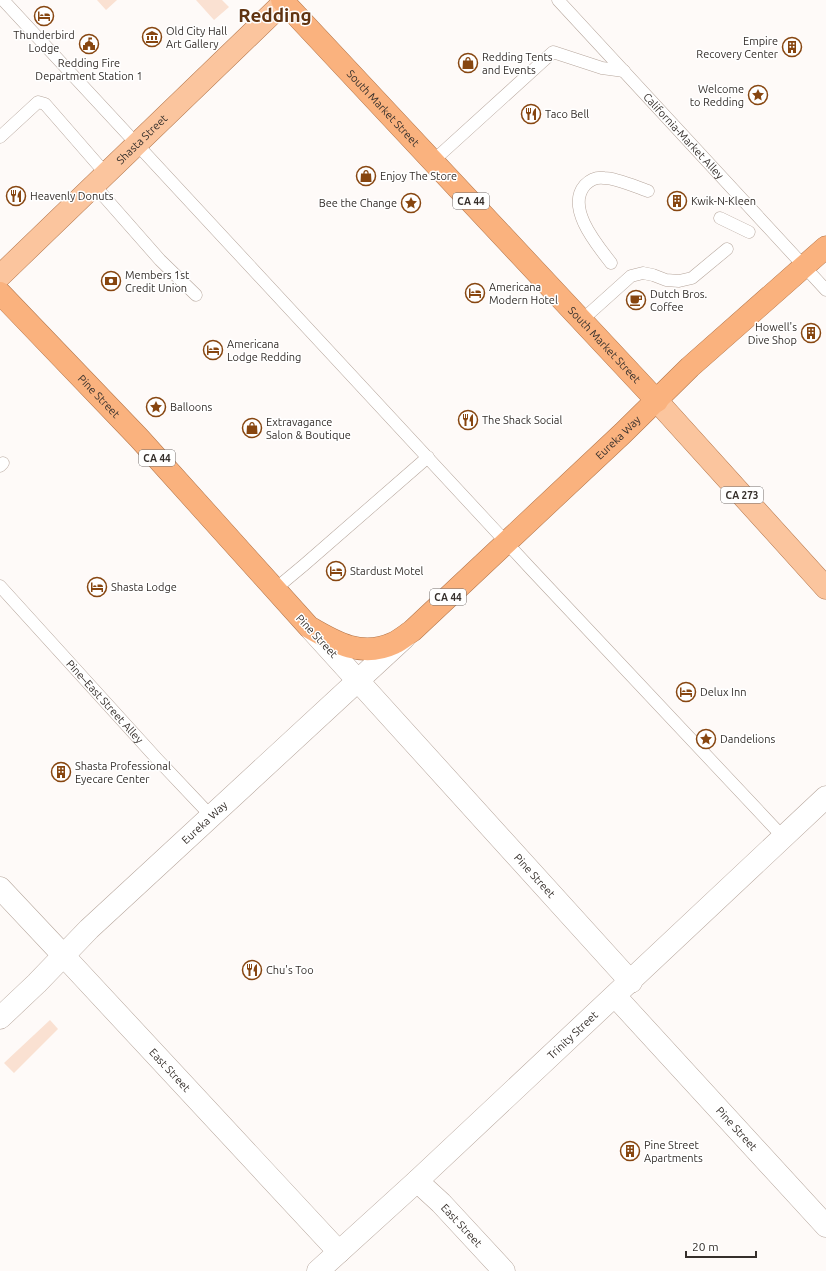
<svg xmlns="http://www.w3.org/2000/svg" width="826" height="1271" font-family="Ubuntu,sans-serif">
<rect width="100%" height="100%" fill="#fefaf8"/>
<!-- green -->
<path fill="#fae1d2" d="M 97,0 L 117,0 L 106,10 Z
M 196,0 L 222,0 L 229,7 L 214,20 Z
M 50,1020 L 58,1029 L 14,1073 L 4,1063 Z"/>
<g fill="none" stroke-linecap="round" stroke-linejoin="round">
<defs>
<g id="service">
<path d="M 3,0 L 530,568 L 783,837"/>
<path id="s1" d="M 558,0 L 826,290"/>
<path d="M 0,137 L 38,102 L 45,104 L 106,174"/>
<path d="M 433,161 L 553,52 L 602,68 L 624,71"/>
<path d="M 94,185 L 160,260 L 196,295"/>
<path d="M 720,218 L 749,232"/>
<path d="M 611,263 C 598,246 565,208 585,185 C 590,180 597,177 604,178 C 617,178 636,187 648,191"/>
<path d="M 582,320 L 631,276 L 643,273 L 653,275 L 666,280 L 679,281 L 692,278 L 727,249"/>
<path d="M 0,466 L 3,463"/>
<path id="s2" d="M 0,586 L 158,760 L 211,816"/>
<path d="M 274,590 L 304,565 L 428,457"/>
</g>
<g id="minor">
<path id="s3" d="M 311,629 L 631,982"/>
<path id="s4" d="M 63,955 L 339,1252"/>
<path id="s5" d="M 615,996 L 826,1226"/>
<path id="s6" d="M 417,1181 L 441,1203 L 504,1271"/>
<path id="s7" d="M 318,1271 L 417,1181 L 826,797"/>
</g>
<g id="tertiary">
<path d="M 0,888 L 63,955"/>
<path id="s8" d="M 0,1018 L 37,983 L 89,929 L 404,638"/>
</g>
<g id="primary">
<path id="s9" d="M 0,276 L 284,2"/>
<path d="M 657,401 L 826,588"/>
</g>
<g id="trunk">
<path id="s10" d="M 282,0 L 657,401"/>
<path id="s11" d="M 0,293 L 139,438 L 309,627 C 336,643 362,658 394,643 C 400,640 406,635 412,631 L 623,433 L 690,367 L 826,247"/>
</g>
</defs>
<!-- service casing -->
<use href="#service" stroke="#b6a69c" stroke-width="13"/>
<!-- minor casing -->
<use href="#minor" stroke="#b6a69c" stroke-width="23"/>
<!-- tertiary casing -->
<use href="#tertiary" stroke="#b6a69c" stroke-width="23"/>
<!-- primary casing -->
<use href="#primary" stroke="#b4774c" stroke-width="23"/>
<!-- trunk casing -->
<use href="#trunk" stroke="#b4774c" stroke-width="23"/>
<!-- service -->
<use href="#service" stroke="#fff" stroke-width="12"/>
<!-- minor -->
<use href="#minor" stroke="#fff" stroke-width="22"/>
<!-- tertiary -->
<use href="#tertiary" stroke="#fff" stroke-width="22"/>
<!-- primary -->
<use href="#primary" stroke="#fbc59e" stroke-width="22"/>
<!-- trunk -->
<use href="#trunk" stroke="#fab27e" stroke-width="22"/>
</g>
<!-- icons -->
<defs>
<symbol id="hotel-ring" viewBox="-11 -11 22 22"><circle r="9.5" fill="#fff" stroke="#874610" stroke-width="1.5"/><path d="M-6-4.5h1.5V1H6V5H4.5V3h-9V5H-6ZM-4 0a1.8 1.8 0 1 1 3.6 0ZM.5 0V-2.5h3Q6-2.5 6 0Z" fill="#874610"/></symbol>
<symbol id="museum-ring" viewBox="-11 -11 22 22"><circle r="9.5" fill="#fff" stroke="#874610" stroke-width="1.5"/><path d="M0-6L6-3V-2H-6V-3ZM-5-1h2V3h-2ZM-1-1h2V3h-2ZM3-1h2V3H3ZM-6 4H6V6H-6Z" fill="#874610"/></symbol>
<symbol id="civic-ring" viewBox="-11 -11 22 22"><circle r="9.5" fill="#fff" stroke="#874610" stroke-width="1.5"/><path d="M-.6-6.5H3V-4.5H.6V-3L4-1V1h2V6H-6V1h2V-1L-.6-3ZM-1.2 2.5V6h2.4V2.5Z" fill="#874610"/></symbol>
<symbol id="building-ring" viewBox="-11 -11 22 22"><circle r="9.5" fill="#fff" stroke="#874610" stroke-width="1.5"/><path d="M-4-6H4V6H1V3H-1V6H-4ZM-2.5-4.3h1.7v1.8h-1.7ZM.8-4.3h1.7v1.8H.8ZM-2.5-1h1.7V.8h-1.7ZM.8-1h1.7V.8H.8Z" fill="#874610"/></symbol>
<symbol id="shop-ring" viewBox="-11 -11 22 22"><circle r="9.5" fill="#fff" stroke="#874610" stroke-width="1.5"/><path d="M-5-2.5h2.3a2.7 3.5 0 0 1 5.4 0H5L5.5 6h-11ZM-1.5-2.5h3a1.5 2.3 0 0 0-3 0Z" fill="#874610"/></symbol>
<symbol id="sight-ring" viewBox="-11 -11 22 22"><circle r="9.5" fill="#fff" stroke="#874610" stroke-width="1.5"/><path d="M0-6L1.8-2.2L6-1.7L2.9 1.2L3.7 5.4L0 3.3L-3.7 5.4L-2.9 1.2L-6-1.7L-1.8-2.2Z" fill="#874610"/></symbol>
<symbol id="restaurant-ring" viewBox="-11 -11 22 22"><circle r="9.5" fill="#fff" stroke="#874610" stroke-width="1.5"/><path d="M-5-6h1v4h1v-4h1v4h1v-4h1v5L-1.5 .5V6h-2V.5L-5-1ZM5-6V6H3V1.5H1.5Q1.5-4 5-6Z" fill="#874610"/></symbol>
<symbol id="bank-ring" viewBox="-11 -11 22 22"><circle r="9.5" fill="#fff" stroke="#874610" stroke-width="1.5"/><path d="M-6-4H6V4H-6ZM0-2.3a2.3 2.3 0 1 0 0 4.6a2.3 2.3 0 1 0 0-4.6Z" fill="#874610"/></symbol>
<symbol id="cafe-ring" viewBox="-11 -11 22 22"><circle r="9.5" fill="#fff" stroke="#874610" stroke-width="1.5"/><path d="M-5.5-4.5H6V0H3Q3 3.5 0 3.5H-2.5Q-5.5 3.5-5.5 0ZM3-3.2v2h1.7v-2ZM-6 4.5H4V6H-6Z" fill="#874610"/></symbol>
</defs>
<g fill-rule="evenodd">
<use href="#hotel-ring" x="33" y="5" width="22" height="22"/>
<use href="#museum-ring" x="141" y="26" width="22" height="22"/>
<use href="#civic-ring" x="78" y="33" width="22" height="22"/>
<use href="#building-ring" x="781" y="36" width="22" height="22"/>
<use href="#shop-ring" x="457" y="52" width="22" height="22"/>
<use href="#sight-ring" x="747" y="84" width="22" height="22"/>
<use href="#restaurant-ring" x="520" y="103" width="22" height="22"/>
<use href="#shop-ring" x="355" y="165" width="22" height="22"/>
<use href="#restaurant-ring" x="5" y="185" width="22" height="22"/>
<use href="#building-ring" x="666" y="190" width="22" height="22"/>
<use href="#sight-ring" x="400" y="192" width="22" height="22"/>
<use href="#bank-ring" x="100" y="270" width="22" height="22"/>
<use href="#hotel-ring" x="464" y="282" width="22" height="22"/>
<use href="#cafe-ring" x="625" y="289" width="22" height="22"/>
<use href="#building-ring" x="800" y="322" width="22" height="22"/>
<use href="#hotel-ring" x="202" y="339" width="22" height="22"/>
<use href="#sight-ring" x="145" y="396" width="22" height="22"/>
<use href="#restaurant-ring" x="457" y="409" width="22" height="22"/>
<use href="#shop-ring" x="241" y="417" width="22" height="22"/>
<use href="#hotel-ring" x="325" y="560" width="22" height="22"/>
<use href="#hotel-ring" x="86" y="576" width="22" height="22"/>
<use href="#hotel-ring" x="675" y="681" width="22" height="22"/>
<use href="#sight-ring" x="695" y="728" width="22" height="22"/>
<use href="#building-ring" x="50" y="761" width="22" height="22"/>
<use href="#restaurant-ring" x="241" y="959" width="22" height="22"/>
<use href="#building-ring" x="619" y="1140" width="22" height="22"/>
</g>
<g text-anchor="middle" stroke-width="3" stroke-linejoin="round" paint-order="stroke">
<!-- shield labels -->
<g fill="#fff" stroke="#726d6b" stroke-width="1">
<rect x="453" y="193" width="36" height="16" rx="3"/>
<rect x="139" y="450" width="36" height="16" rx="3"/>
<rect x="721" y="487" width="42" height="16" rx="3"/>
<rect x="430" y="589" width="36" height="16" rx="3"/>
</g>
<g font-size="10" font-weight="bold" fill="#352f2b">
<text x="471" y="205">CA 44</text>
<text x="157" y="462">CA 44</text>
<text x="742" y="499">CA 273</text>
<text x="448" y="601">CA 44</text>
</g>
<!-- poi labels -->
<g font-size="11" fill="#352f2b" stroke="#fff" text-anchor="start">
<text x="166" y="35">Old City Hall<tspan x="166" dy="13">Art Gallery</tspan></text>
<text x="44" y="39" text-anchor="middle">Thunderbird<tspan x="44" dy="13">Lodge</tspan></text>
<text x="778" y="45" text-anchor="end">Empire<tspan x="778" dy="13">Recovery Center</tspan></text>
<text x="482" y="61">Redding Tents<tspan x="482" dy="13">and Events</tspan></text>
<text x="89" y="67" text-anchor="middle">Redding Fire<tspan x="89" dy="13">Department Station 1</tspan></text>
<text x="744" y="93" text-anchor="end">Welcome<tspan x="744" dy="13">to Redding</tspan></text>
<text x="545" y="118">Taco Bell</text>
<text x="380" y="180">Enjoy The Store</text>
<text x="30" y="200">Heavenly Donuts</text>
<text x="691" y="205">Kwik-N-Kleen</text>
<text x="397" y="207" text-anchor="end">Bee the Change</text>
<text x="125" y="279">Members 1st<tspan x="125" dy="13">Credit Union</tspan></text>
<text x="489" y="291">Americana<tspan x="489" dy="13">Modern Hotel</tspan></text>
<text x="650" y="298">Dutch Bros.<tspan x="650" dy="13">Coffee</tspan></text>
<text x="797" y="331" text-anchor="end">Howell's<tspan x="797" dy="13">Dive Shop</tspan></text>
<text x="227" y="348">Americana<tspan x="227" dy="13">Lodge Redding</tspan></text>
<text x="170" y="411">Balloons</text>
<text x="482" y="424">The Shack Social</text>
<text x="266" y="426">Extravagance<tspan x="266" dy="13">Salon &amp; Boutique</tspan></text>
<text x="350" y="575">Stardust Motel</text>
<text x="111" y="591">Shasta Lodge</text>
<text x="700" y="696">Delux Inn</text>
<text x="720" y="743">Dandelions</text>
<text x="75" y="770">Shasta Professional<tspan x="75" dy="13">Eyecare Center</tspan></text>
<text x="266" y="974">Chu's Too</text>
<text x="644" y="1149">Pine Street<tspan x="644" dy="13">Apartments</tspan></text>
</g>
<!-- street labels -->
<g font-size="11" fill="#352f2b" stroke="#fff">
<text dy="4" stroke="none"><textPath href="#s10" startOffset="148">South Market Street</textPath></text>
<text dy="4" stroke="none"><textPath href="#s1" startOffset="185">California-Market Alley</textPath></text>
<text dy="4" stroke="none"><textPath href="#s9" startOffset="197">Shasta Street</textPath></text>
<text dy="4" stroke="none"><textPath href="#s10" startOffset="472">South Market Street</textPath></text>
<text dy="4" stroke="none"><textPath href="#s11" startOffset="143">Pine Street</textPath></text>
<text dy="4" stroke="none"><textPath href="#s11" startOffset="850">Eureka Way</textPath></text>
<text transform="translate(317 636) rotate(47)" y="4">Pine Street</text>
<text dy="4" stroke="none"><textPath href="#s2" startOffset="156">Pine–East Street Alley</textPath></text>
<text dy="4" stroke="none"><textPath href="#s8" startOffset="283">Eureka Way</textPath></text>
<text dy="4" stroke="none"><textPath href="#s3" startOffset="333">Pine Street</textPath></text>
<text dy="4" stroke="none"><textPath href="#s7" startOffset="347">Trinity Street</textPath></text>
<text dy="4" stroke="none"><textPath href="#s4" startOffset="157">East Street</textPath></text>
<text dy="4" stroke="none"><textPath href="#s5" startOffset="180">Pine Street</textPath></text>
<text dy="4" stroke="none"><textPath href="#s6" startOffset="63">East Street</textPath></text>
</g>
<!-- town labels -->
<g font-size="19" font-weight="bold" fill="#603310" stroke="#fff">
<text x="275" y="22">Redding</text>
</g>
</g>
<!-- scale -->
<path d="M686 1251v6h70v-6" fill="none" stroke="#352f2b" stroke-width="2"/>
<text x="692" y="1251" font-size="12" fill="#352f2b" stroke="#ffffff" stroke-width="3" paint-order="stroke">20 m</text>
</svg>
